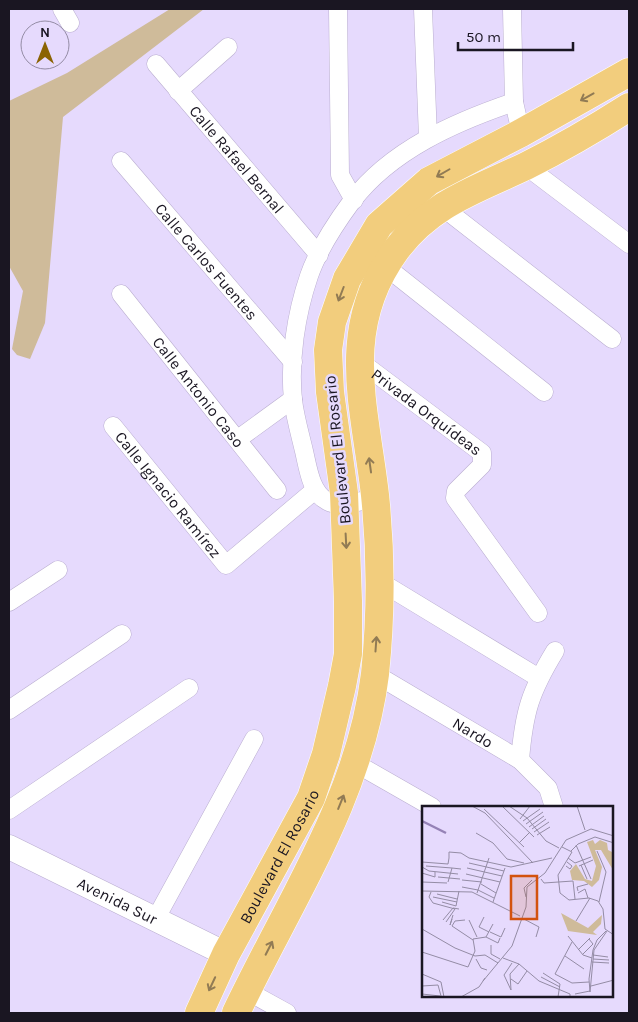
<svg xmlns="http://www.w3.org/2000/svg" width="638" height="1022" font-family="Karla,sans-serif">
<rect width="100%" height="100%" fill="#e6dafd"/>
<!-- green -->
<path fill="#cfbb9a" d="M 170,9 L 204,9 L 63,117 L 45,323 L 30,359 L 17,355 L 12,349 L 23,291 L 9,266 L 9,101 L 67,73 Z"/>
<g fill="none" stroke-linecap="round" stroke-linejoin="round">
<defs>
<g id="street">
<path d="M 62,9 L 70,23"/>
<path d="M 338,9 L 340,175 L 354,200"/>
<path d="M 423,9 L 428,138"/>
<path d="M 512,9 L 514,102 L 521,133"/>
<path id="s1" d="M 156,64 L 319,255"/>
<path d="M 178,91 L 228,47"/>
<path id="s2" d="M 121,161 L 293,362"/>
<path d="M 526,166 L 629,244"/>
<path d="M 441,206 L 612,339"/>
<path d="M 385,266 L 544,392"/>
<path id="s3" d="M 121,294 L 277,490"/>
<path id="s4" d="M 358,360 L 482,453 L 482,465 L 456,491 L 455,498 L 538,613"/>
<path id="s5" d="M 113,426 L 226,565 L 315,490"/>
<path d="M 238,439 L 293,399"/>
<path d="M 375,497 C 360,501 342,509 327,501 C 311,493 308,468 304,451 C 300,434 295,417 293,400 C 289,360 296,314 309,276 C 318,250 335,224 352,201 C 391,150 455,122 514,102"/>
<path d="M 379,581 L 539,678"/>
<path d="M 9,602 L 58,570"/>
<path id="s6" d="M 375,674 L 520,760 L 548,788 L 554,807"/>
<path d="M 9,710 L 122,634"/>
<path d="M 520,760 C 524,712 530,692 555,651"/>
<path d="M 355,763 L 432,807"/>
<path d="M 9,810 L 189,688"/>
<path d="M 155,920 L 254,739"/>
<path d="M 247,991 L 287,1013"/>
</g>
<g id="secondary">
<path id="s7" d="M 9,847 L 226,954"/>
</g>
<g id="primary">
<path id="s8" d="M 199,1013 L 226,954 L 311,798 L 326,754 L 342,686 L 348,654 L 348,601 L 344,493 L 330,392 L 328,350 L 332,322 L 347,279 L 379,225 L 429,181 L 521,133 L 629,72"/>
<path d="M 236,1013 C 288,903 360,798 375,674 C 381,616 381,553 375,495 C 365,407 338,329 396,250 C 431,203 476,190 526,166 C 562,148 596,128 629,107"/>
</g>
</defs>
<!-- street casing -->
<use href="#street" stroke="#baaed0" stroke-width="19"/>
<!-- secondary casing -->
<use href="#secondary" stroke="#baaed0" stroke-width="25"/>
<!-- primary casing -->
<use href="#primary" stroke="#fff" stroke-width="29"/>
<!-- street -->
<use href="#street" stroke="#fff" stroke-width="18"/>
<!-- secondary -->
<use href="#secondary" stroke="#fff" stroke-width="24"/>
<!-- primary -->
<use href="#primary" stroke="#f2cd7d" stroke-width="28"/>
</g>
<!-- one-way arrows -->
<defs><path id="oneway-shaft" d="M-6 0H5M1.5-3L5.5 0L1.5 3" fill="none" stroke-width="1.6" stroke-linecap="round" stroke-linejoin="round" transform="scale(1.25)"/></defs>
<g stroke="#917b54">
<use href="#oneway-shaft" transform="translate(587 97) rotate(151)"/>
<use href="#oneway-shaft" transform="translate(443 173) rotate(150)"/>
<use href="#oneway-shaft" transform="translate(341 294) rotate(111)"/>
<use href="#oneway-shaft" transform="translate(370 465) rotate(-98)"/>
<use href="#oneway-shaft" transform="translate(346 541) rotate(87)"/>
<use href="#oneway-shaft" transform="translate(376 644) rotate(-86)"/>
<use href="#oneway-shaft" transform="translate(341 802) rotate(-68)"/>
<use href="#oneway-shaft" transform="translate(269 948) rotate(-63)"/>
<use href="#oneway-shaft" transform="translate(212 984) rotate(115)"/>
</g>
<g text-anchor="middle" stroke-width="5" stroke-linejoin="round" paint-order="stroke">
<!-- street labels -->
<g font-size="16" fill="#1a1622" stroke="#e6dafd">
<text dy="6" stroke="none"><textPath href="#s1" startOffset="125">Calle Rafael Bernal</textPath></text>
<text dy="6" stroke="none"><textPath href="#s2" startOffset="132">Calle Carlos Fuentes</textPath></text>
<text dy="6" stroke="none"><textPath href="#s3" startOffset="125">Calle Antonio Caso</textPath></text>
<text dy="6" stroke="none"><textPath href="#s4" startOffset="86">Privada Orquídeas</textPath></text>
<text transform="translate(337 450) rotate(-96)" y="6">Boulevard El Rosario</text>
<text dy="6" stroke="none"><textPath href="#s5" startOffset="88">Calle Ignacio Ramírez</textPath></text>
<text dy="6" stroke="none"><textPath href="#s6" startOffset="114">Nardo</textPath></text>
<text dy="6" stroke="none"><textPath href="#s8" startOffset="176">Boulevard El Rosario</textPath></text>
<text dy="6" stroke="none"><textPath href="#s7" startOffset="121">Avenida Sur</textPath></text>
</g>
</g>
<!-- overview -->
<g transform="translate(422 806)">
<rect width="191" height="191" fill="#e6dafd"/>
<path d="M 171,34 L 173,38 L 178,34 L 185,37 L 186,44 L 190,46 L 191,64 L 179,44 L 173,44 L 180,61 L 177,74 L 170,81 L 162,75 L 150,74 L 148,65 L 154,58 L 163,73 L 170,75 L 174,60 L 165,36 ZM 139,107 L 166,122 L 180,109 L 179,118 L 171,126 L 175,129 L 146,125 Z" fill="#cfbb9a"/>
<path fill="none" stroke="#9582b6" stroke-width="2.5" d="M 0,15 L 24,27"/>
<path fill="none" stroke="#948ca5" stroke-width="1" d="M 50,0 L 63,7 L 111,57M 80,0 L 112,31M 87,0 L 105,12 L 124,35 L 137,42M 155,0 L 163,24M 62,3 L 102,41M 98,13 L 108,0M 101,15 L 118,3M 104,18 L 121,6M 107,21 L 122,10M 110,23 L 124,13M 112,26 L 127,16M 54,27 L 71,37 L 85,53 L 102,57M 115,29 L 128,21M 97,37 L 108,26M 154,39 L 169,73M 140,41 L 150,46 L 136,69 L 138,87 L 147,94 L 167,92 L 176,95 L 181,103 L 183,123 L 192,129M 149,45 L 156,38 L 173,31 L 192,37M 175,45 L 184,66 L 177,96M 27,52 L 27,46 L 39,47 L 47,52 L 89,61 L 130,52M 146,52 L 153,57 L 169,51M 0,56 L 26,58 L 27,52M 47,57 L 82,65M 159,59 L 165,73M 4,60 L 30,62M 144,60 L 148,63 L 150,60 L 145,56M 157,60 L 171,54M 0,61 L 7,65 L 36,68M 45,62 L 80,70M 0,67 L 13,71 L 13,66M 44,68 L 78,76M 16,71 L 38,73M 119,73 L 122,77 L 151,75 L 153,93M 40,74 L 60,76M 0,76 L 25,77M 26,76 L 30,62 L 39,63M 59,78 L 74,87M 40,81 L 56,84 L 72,92M 0,85 L 50,86 L 98,110M 156,85 L 155,81 L 166,78M 9,86 L 7,91 L 11,97 L 33,103 L 24,116M 55,87 L 67,52M 156,87 L 163,83 L 166,92M 15,88 L 35,93M 11,91 L 35,96M 104,91 L 102,82 L 110,74M 20,96 L 34,100 L 37,85M 71,96 L 83,62M 62,111 L 57,121 L 67,126M 100,112 L 117,121 L 114,131M 30,113 L 28,119 L 31,109M 21,114 L 31,102 L 37,103M 43,114 L 33,115 L 30,120 L 51,134M 47,114 L 55,131M 154,115 L 168,92M 0,123 L 33,142 L 53,150 L 63,149 L 76,157M 184,125 L 175,134 L 171,144 L 167,173 L 168,186 L 172,144 L 185,125M 68,126 L 79,131 L 83,122M 146,130 L 161,149 L 170,152M 64,131 L 76,137 L 78,132M 69,139 L 69,148 L 78,153M 156,144 L 168,132M 0,146 L 46,161 L 53,145 L 51,133 L 64,131 L 71,118M 161,148 L 171,138 L 167,133M 171,149 L 186,151M 143,150 L 162,163M 81,152 L 97,158 L 117,175 L 148,188 L 148,191M 54,153 L 59,162 L 65,164M 171,153 L 187,154M 170,156 L 187,157M 121,167 L 138,178 L 136,191M 0,168 L 19,176 L 22,191M 133,168 L 150,177 L 167,176M 133,168 L 150,136M 119,171 L 138,181M 89,173 L 96,178 L 105,165M 61,175 L 90,140 L 104,101 L 105,81 L 123,67 L 144,34 L 169,23 L 192,30M 0,180 L 16,179 L 19,190M 169,180 L 192,174M 89,184 L 82,169 L 90,157M 89,184 L 88,168 L 97,158M 0,188 L 18,190M 153,188 L 168,185M 39,191 L 57,181 L 63,172"/>
<path fill="#d3520e" fill-opacity="0.15" stroke="#d3520e" stroke-width="2.5" d="M 89,70 L 115,70 L 115,113 L 89,113 Z"/>
<rect width="191" height="191" fill="none" stroke="#1a1622" stroke-width="2.5"/>
</g>
<!-- border -->
<rect width="638" height="1022" fill="none" stroke="#1a1622" stroke-width="20"/>
<!-- north arrow -->
<g transform="translate(45 45)"><circle r="24" fill="#e6dafd" stroke="#948ca5"/>
<path d="M0-4L9 19L0 12L-9 19Z" fill="#8b6303"/>
<text y="-8" font-size="14" font-weight="bold" text-anchor="middle" fill="#1a1622">N</text>
</g>
<!-- scale -->
<path d="M458 42v8h115v-8" fill="none" stroke="#1a1622" stroke-width="2.5"/>
<text x="466" y="42" font-size="15" fill="#1a1622" stroke="#e6dafd" stroke-width="4" paint-order="stroke">50 m</text>
</svg>
